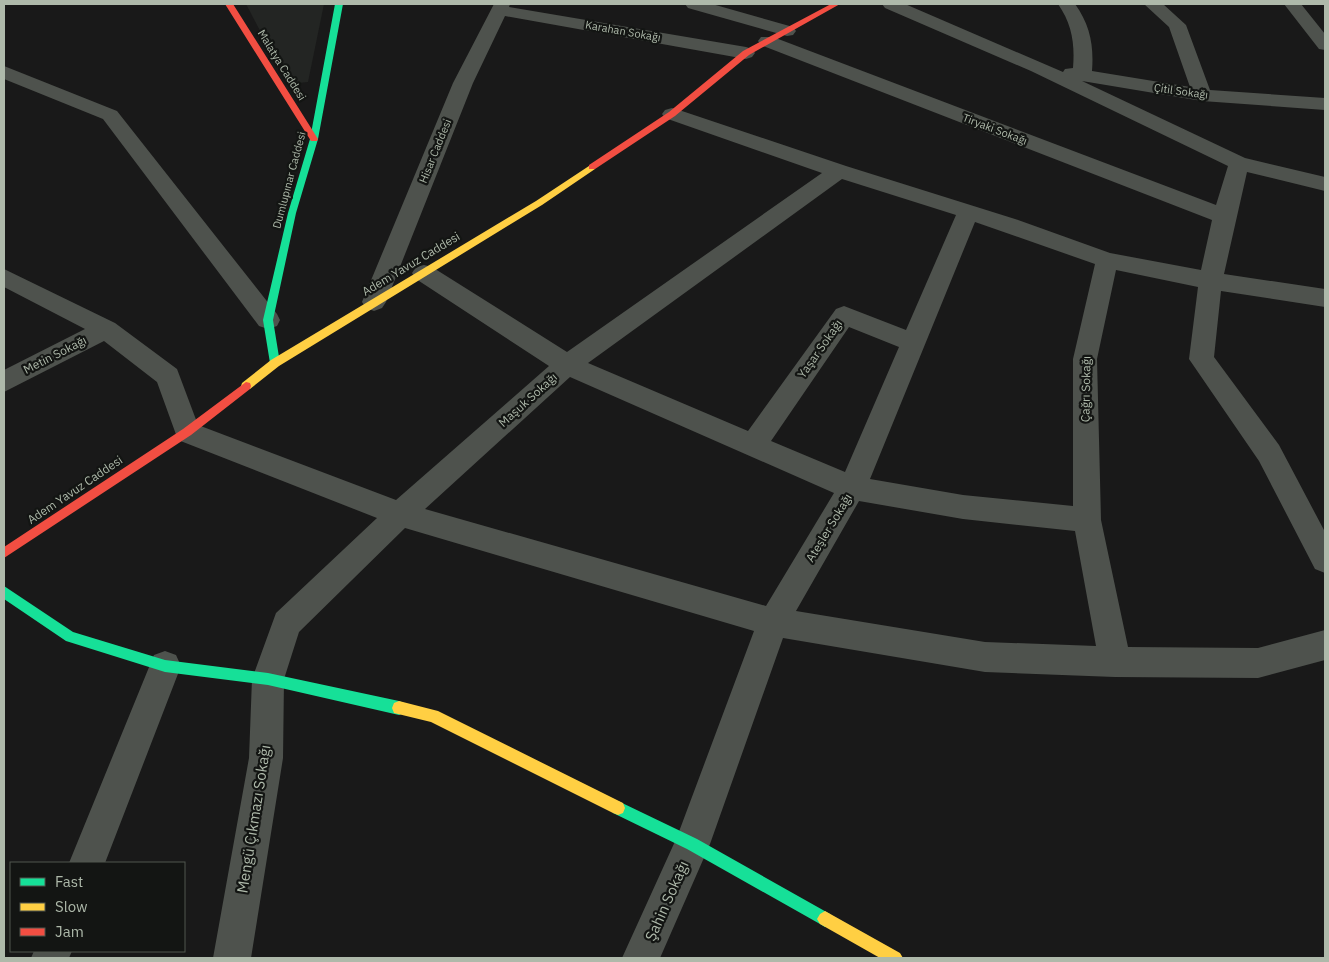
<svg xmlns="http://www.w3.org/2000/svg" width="1329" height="962" font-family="'IBM Plex Sans',sans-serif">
<rect width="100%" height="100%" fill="#191919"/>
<!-- built -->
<path fill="#232523" d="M 246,4 L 324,4 L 308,82 L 288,84 Z"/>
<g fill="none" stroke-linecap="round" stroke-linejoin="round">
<!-- street -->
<path fill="#4e524d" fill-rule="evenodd" d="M 494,4 L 510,4 L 509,7 L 746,47 L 752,49 L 755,53 L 752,57 L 746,59 L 505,16 L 473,83 L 386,302 L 382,308 L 374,311 L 366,308 L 362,302 L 453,83 Z
M 685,4 L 712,4 L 793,27 L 796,31 L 793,35 L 787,36 L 688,8 Z
M 882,4 L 905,4 L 1063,72 L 1065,69 L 1073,68 C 1075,44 1072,24 1058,4 L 1075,4 C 1090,25 1094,45 1092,71 L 1190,87 L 1169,27 L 1144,4 L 1163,4 L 1186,25 L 1210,90 L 1325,98 L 1325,110 L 1202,101 L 1082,81 L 1245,158 L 1325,177 L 1325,191 L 1247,172 L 1224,274 L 1325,289 L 1325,307 L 1221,291 L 1214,357 L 1279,445 L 1325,532 L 1325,573 L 1315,569 L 1259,461 L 1189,359 L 1198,287 L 1116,270 L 1097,359 L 1101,520 L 1128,647 L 1258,648 L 1325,630 L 1325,660 L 1258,678 L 1115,677 L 985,672 L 783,638 L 710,844 L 660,958 L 622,958 L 677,837 L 754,631 L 405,528 L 299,632 L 284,679 L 283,758 L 251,958 L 213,958 L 249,758 L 252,679 L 276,613 L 377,518 L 178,440 L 157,382 L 104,341 L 4,392 L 4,370 L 85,329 L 4,287 L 4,269 L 115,323 L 177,369 L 198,425 L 396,500 L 549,366 L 416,279 L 412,273 L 416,267 L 424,265 L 432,267 L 567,352 L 822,173 L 665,118 L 662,114 L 665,110 L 672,108 L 679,110 L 846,166 L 1015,219 L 1110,253 L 1201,270 L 1212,220 L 761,45 L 758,41 L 761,37 L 773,37 L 1216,205 L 1228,166 L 1031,71 L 885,8 ZM 842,179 L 956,215 L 906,330 L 844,306 L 836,309 L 748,431 L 588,363 ZM 975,222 L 1095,264 L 1073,359 L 1073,506 L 963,495 L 870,479 ZM 849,327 L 899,347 L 845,472 L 771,441 ZM 570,377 L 834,493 L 766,606 L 425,509 ZM 859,501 L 963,519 L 1075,531 L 1096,646 L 985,642 L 796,611 Z
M 1284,4 L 1301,4 L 1325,34 L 1325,50 L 1319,49 Z
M 4,66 L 117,111 L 277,314 L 280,320 L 277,326 L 268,329 L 259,326 L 103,119 L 4,79 Z
M 165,651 L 176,655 L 181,666 L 105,863 L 69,863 L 154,655 Z
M 34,951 L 72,951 L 69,958 L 31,958 Z"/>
<!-- fast -->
<path fill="#16e098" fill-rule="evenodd" d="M 335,4 L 343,4 L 318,139 L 296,213 L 273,320 L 280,363 L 275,367 L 270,363 L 263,320 L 288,213 L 310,139 Z
M 4,586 L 73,632 L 165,660 L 268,673 L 399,701 L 404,703 L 406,708 L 404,713 L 399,715 L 268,685 L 165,672 L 66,641 L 4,599 Z
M 618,801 L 697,839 L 830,914 L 833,919 L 830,924 L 825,927 L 820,924 L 687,849 L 613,813 L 611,808 L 613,803 Z"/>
<!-- slow -->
<path fill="#ffcf43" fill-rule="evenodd" d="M 592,164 L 595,165 L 595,169 L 542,205 L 279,366 L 250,389 L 242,389 L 241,386 L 242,383 L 271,360 L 536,201 Z
M 399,701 L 438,711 L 623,803 L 625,808 L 623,813 L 618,815 L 613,813 L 431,722 L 394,713 L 392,708 L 394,703 Z
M 825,911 L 900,953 L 903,958 L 880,958 L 820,924 L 817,919 L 820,914 Z"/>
<!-- jam -->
<path fill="#f24e42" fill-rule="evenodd" d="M 225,4 L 233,4 L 318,139 L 317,141 L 311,141 Z
M 831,4 L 840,4 L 749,55 L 675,116 L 595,169 L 589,169 L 589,165 L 669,112 L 743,51 Z
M 246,382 L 250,383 L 251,386 L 250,389 L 191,435 L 4,558 L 4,547 L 183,429 Z"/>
</g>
<g text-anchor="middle" stroke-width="4.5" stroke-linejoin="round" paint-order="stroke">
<!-- far-street labels -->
<g font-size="11" fill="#aeb9aa" stroke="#131513">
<text transform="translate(623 31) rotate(10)" y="4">Karahan Sokağı</text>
<text transform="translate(282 65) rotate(58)" y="4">Malatya Caddesi</text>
<text transform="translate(1181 91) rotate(8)" y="4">Çitil Sokağı</text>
<text transform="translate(995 129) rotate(21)" y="4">Tiryaki Sokağı</text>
<text transform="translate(435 151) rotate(-68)" y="4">Hisar Caddesi</text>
<text transform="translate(289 180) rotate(-75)" y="4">Dumlupınar Caddesi</text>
</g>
<!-- street labels -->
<g font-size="12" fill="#aeb9aa" stroke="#131513">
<text transform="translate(411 264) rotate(-31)" y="4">Adem Yavuz Caddesi</text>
<text transform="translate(820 349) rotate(-55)" y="4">Yaşar Sokağı</text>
<text transform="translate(55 355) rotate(-27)" y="4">Metin Sokağı</text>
<text transform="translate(1086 389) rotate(-89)" y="4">Çağrı Sokağı</text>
<text transform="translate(528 400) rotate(-42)" y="4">Maşuk Sokağı</text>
<text transform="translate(75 490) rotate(-34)" y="4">Adem Yavuz Caddesi</text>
<text transform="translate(829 528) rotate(-59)" y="4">Ateşler Sokağı</text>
</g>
<!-- near-street labels -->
<g font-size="15" fill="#aeb9aa" stroke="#131513">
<text transform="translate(254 819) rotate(-81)" y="5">Mengü Çıkmazı Sokağı</text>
<text transform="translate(667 901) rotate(-66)" y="5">Şahin Sokağı</text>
</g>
</g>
<!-- border -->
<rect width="1329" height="962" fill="none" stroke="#aeb9aa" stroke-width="10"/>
<!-- legend -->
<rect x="10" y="862" width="175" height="90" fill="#131513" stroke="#51574f"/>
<rect x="20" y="878" width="25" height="8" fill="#16e098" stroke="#51574f"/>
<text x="55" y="887" font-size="15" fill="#aeb9aa">Fast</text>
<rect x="20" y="903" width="25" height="8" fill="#ffcf43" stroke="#51574f"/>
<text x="55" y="912" font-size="15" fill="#aeb9aa">Slow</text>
<rect x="20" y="928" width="25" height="8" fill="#f24e42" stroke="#51574f"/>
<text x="55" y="937" font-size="15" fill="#aeb9aa">Jam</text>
</svg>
